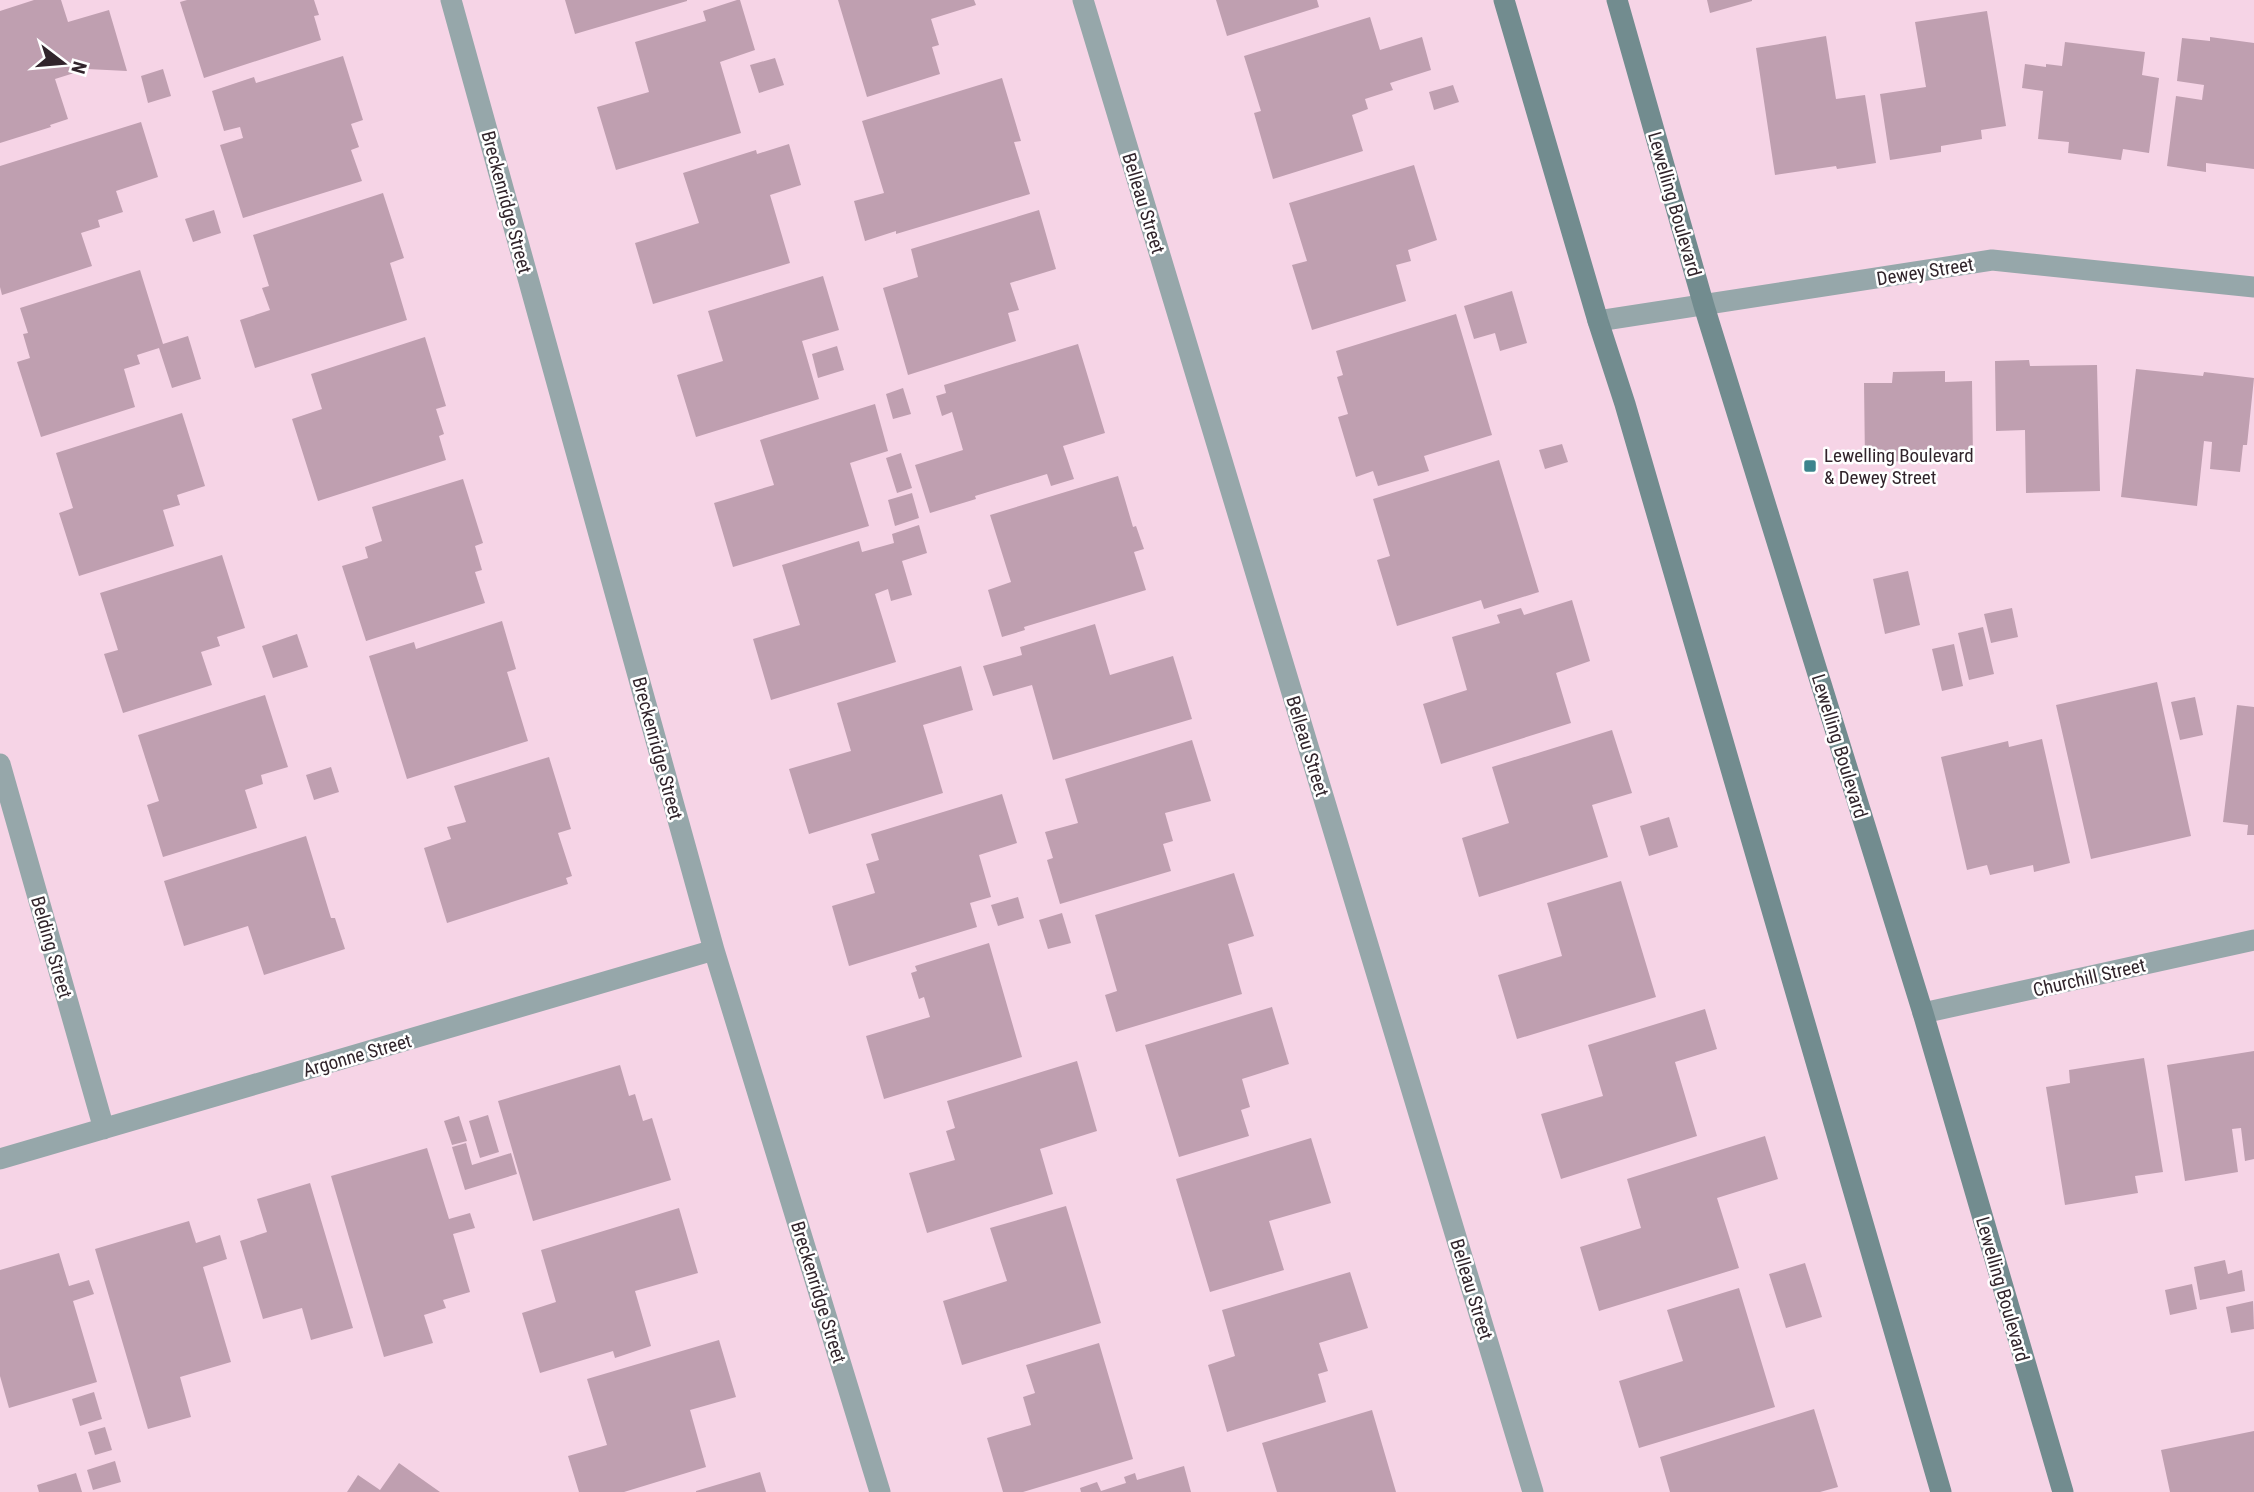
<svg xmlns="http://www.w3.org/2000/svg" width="2254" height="1492" font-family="'Roboto Condensed',sans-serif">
<rect width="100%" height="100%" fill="#f6d4e6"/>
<!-- building -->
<path fill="#bf9fb0" d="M 34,0 L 61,0 L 68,22 L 109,10 L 127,71 L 87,69 L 55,79 L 68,119 L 50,125 L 51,127 L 0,143 L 0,11 Z
M 187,0 L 314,0 L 319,15 L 314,16 L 321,40 L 204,78 L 180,2 Z
M 565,0 L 687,0 L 687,1 L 575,34 Z
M 737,0 L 740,0 L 755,50 L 720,62 L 741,133 L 616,170 L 597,107 L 649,92 L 635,42 L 706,21 L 703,11 Z
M 838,0 L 974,0 L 976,5 L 931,19 L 939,45 L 932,47 L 940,74 L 867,97 Z
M 1216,0 L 1317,0 L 1319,7 L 1227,36 Z
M 1707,0 L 1752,0 L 1752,1 L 1710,13 Z
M 1987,11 L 2006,126 L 1981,130 L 1982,139 L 1941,146 L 1941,152 L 1890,160 L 1880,94 L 1926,87 L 1915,22 Z
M 1370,17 L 1380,50 L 1422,37 L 1431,70 L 1390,83 L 1393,90 L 1365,99 L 1368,109 L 1352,115 L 1363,151 L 1273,179 L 1254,113 L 1261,111 L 1244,56 Z
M 1826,36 L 1836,99 L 1865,95 L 1876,163 L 1837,169 L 1836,166 L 1775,175 L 1756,48 Z
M 2210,37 L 2254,43 L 2254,169 L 2206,163 L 2206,172 L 2167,166 L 2176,96 L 2202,100 L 2204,85 L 2177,81 L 2182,38 L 2210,41 Z
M 2065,42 L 2145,52 L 2142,75 L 2159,78 L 2149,153 L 2123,149 L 2121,160 L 2068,153 L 2069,142 L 2038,139 L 2043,91 L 2022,88 L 2025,64 L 2046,67 L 2046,64 L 2062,66 Z
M 343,56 L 363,120 L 351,124 L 359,147 L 351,150 L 362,181 L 243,218 L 220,145 L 243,138 L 240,127 L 224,131 L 212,91 L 254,77 L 256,83 Z
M 775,58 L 784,85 L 759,93 L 750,65 Z
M 163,69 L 171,96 L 148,103 L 141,76 Z
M 1002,78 L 1021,141 L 1014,142 L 1030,194 L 896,234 L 896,231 L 865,241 L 854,201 L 884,193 L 862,121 Z
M 1453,85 L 1459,102 L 1434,110 L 1429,92 Z
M 141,122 L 158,177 L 116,191 L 123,212 L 98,220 L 100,227 L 81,233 L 92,266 L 2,295 L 0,287 L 0,166 Z
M 789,144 L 801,185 L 770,195 L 790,263 L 653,304 L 635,243 L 699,223 L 683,173 L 756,150 L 757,154 Z
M 1414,165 L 1437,240 L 1408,250 L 1411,261 L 1396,265 L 1406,301 L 1312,330 L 1292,265 L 1307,261 L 1289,203 Z
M 383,193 L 404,258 L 390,263 L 407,320 L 255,368 L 240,320 L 270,310 L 262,288 L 269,286 L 253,235 Z
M 214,210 L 221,233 L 193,242 L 185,219 Z
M 1039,210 L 1056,269 L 1010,283 L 1019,310 L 1008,313 L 1016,341 L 908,375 L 883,288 L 918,277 L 911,249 Z
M 140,270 L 163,344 L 188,336 L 201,379 L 172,388 L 159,348 L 137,355 L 140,364 L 124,369 L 135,407 L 41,437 L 17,362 L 30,358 L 23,334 L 28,333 L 20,308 Z
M 823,276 L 839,330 L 802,341 L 819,399 L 696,437 L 677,375 L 723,361 L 708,311 Z
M 1512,291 L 1527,343 L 1500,351 L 1495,333 L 1474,339 L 1464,306 Z
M 1456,314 L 1492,435 L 1424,456 L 1429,471 L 1378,486 L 1373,471 L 1356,477 L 1338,417 L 1348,414 L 1337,377 L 1343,375 L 1336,351 Z
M 425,337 L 446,406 L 436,409 L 444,434 L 439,436 L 446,460 L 318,501 L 292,419 L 322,409 L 311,374 Z
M 1078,344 L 1105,433 L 1063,446 L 1074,479 L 1051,486 L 1047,474 L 975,496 L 976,499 L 930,513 L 915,465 L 963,450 L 952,412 L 942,416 L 936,396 L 946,393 L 944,385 Z
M 837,346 L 844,370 L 818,378 L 812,354 Z
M 2029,360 L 2030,366 L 2097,365 L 2100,491 L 2026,493 L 2025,430 L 1996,431 L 1995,361 Z
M 2136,369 L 2203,376 L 2204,372 L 2254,378 L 2247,445 L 2243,445 L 2240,472 L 2210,469 L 2212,442 L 2204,441 L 2197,506 L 2121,497 Z
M 1945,371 L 1945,382 L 1972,381 L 1973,460 L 1865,462 L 1864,383 L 1892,383 L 1893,372 Z
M 903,388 L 911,414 L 893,419 L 886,394 Z
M 875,404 L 888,451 L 850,463 L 869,526 L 733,567 L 714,503 L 774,485 L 760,440 Z
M 182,413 L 205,486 L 177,495 L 180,505 L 163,510 L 174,546 L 79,576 L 59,513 L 73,508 L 56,453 Z
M 1562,444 L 1568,462 L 1545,469 L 1539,450 Z
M 901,453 L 912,488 L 897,493 L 886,458 Z
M 1499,460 L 1539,592 L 1484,609 L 1481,600 L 1397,626 L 1377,560 L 1390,556 L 1373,499 Z
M 1118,476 L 1133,527 L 1136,526 L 1144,549 L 1134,552 L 1146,590 L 1024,627 L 1025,630 L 1002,637 L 988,590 L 1011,582 L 990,515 Z
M 463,479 L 483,543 L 475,546 L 482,570 L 475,572 L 485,603 L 366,641 L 342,566 L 368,558 L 365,547 L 382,541 L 372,507 Z
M 912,493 L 919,518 L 895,526 L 888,500 Z
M 919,525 L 927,553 L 902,561 L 912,595 L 891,601 L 888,589 L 875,594 L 896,662 L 771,700 L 753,639 L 800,625 L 782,565 L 859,541 L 862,552 L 894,543 L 892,534 Z
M 222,555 L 245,628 L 217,637 L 220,646 L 201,652 L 212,685 L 123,713 L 104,654 L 118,650 L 100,593 Z
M 1908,571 L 1920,625 L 1885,634 L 1873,579 Z
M 1572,600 L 1590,661 L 1556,673 L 1571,723 L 1441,764 L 1423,704 L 1467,690 L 1452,637 L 1500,623 L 1497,615 L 1521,608 L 1524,615 Z
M 2012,608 L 2018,637 L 1991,643 L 1984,614 Z
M 502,621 L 516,669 L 507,672 L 528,741 L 407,779 L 369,656 L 414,642 L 416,649 Z
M 1095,624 L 1110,675 L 1173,656 L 1192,719 L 1053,760 L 1032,685 L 993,696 L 983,666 L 1022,655 L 1020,647 Z
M 1983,627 L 1994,674 L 1969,680 L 1958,633 Z
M 297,634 L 308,667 L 273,678 L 262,646 Z
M 1954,644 L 1963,686 L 1942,691 L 1932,649 Z
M 961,666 L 973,710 L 923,725 L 943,793 L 809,834 L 789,769 L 851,751 L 837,703 Z
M 2157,682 L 2191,836 L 2091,859 L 2056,705 Z
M 265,695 L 288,767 L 261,775 L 263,784 L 245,790 L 257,828 L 163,857 L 147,805 L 159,801 L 138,735 Z
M 2195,697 L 2203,735 L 2180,740 L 2171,702 Z
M 2237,705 L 2254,707 L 2254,835 L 2247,835 L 2248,825 L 2223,822 Z
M 1612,730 L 1632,793 L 1592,805 L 1608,857 L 1479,897 L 1462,838 L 1509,823 L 1492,767 Z
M 2042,739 L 2070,863 L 2034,872 L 2033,865 L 1990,875 L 1987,865 L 1967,870 L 1941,757 L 2008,741 L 2009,747 Z
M 1192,740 L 1211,801 L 1165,813 L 1173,841 L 1163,844 L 1171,871 L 1060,904 L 1047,860 L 1053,858 L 1045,832 L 1078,823 L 1065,779 Z
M 549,757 L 571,829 L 558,833 L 572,876 L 566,878 L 568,884 L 447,923 L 424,848 L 451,839 L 447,827 L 466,822 L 454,786 Z
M 331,767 L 339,792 L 314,800 L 306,775 Z
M 1002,794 L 1017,843 L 979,855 L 991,897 L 970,903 L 977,927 L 849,966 L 832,906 L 875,893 L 866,864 L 879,860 L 871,834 Z
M 1669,817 L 1678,847 L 1649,856 L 1640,826 Z
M 306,836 L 331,918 L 335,918 L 345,949 L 264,975 L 248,926 L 184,946 L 164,881 Z
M 1234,873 L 1254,936 L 1228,944 L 1242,994 L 1116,1032 L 1105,995 L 1117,991 L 1095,915 Z
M 1621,881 L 1656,997 L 1517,1039 L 1498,975 L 1562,956 L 1547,903 Z
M 1018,897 L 1024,918 L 998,926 L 991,905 Z
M 1062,913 L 1071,943 L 1048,949 L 1039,920 Z
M 989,943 L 1022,1057 L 884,1099 L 866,1036 L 930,1017 L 924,997 L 919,999 L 911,973 L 917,971 L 915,966 Z
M 1272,1007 L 1289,1064 L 1242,1079 L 1250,1107 L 1241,1110 L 1249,1136 L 1179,1157 L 1145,1045 Z
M 1705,1009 L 1717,1049 L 1675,1062 L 1697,1136 L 1561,1179 L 1541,1114 L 1603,1096 L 1588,1045 Z
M 2254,1051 L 2254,1159 L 2245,1161 L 2241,1128 L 2232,1129 L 2238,1172 L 2185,1181 L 2167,1065 Z
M 2144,1058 L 2163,1172 L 2135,1176 L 2138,1193 L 2065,1205 L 2046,1087 L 2070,1083 L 2069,1070 Z
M 1077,1061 L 1097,1131 L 1040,1149 L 1053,1194 L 927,1233 L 909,1173 L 955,1160 L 946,1131 L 955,1128 L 947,1101 Z
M 620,1065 L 629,1096 L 635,1094 L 643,1121 L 652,1118 L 671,1180 L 533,1221 L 498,1101 Z
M 488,1115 L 499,1152 L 480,1158 L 469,1121 Z
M 459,1116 L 467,1141 L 452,1145 L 444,1121 Z
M 1765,1136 L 1778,1179 L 1717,1198 L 1739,1268 L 1599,1311 L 1580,1247 L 1641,1228 L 1627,1179 Z
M 1311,1138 L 1331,1203 L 1269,1221 L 1284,1270 L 1210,1292 L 1176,1179 Z
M 466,1143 L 472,1165 L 511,1153 L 517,1174 L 465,1190 L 452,1147 Z
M 427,1148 L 449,1219 L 470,1213 L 475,1228 L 453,1234 L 470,1292 L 443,1300 L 446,1308 L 424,1315 L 433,1343 L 384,1357 L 331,1176 Z
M 310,1183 L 353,1328 L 311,1340 L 302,1308 L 263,1319 L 240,1241 L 267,1232 L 257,1199 Z
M 1066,1206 L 1101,1323 L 962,1365 L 943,1301 L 1007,1281 L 990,1228 Z
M 679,1208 L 698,1273 L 635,1291 L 651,1346 L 615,1358 L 613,1351 L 540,1373 L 522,1313 L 556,1302 L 541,1250 Z
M 189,1221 L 196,1243 L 220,1235 L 227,1259 L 203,1267 L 231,1362 L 180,1377 L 191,1417 L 148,1429 L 95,1249 Z
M 59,1253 L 69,1286 L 89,1280 L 94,1294 L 73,1301 L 97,1382 L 9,1408 L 0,1376 L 0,1270 Z
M 2225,1260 L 2228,1274 L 2242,1270 L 2245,1291 L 2200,1300 L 2194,1267 Z
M 1805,1263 L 1822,1317 L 1786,1328 L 1769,1274 Z
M 1350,1272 L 1368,1328 L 1319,1343 L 1328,1371 L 1318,1374 L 1326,1402 L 1227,1432 L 1208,1365 L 1235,1356 L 1222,1310 Z
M 2192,1284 L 2197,1309 L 2170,1315 L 2165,1290 Z
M 1739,1288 L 1775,1407 L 1639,1448 L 1619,1381 L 1683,1361 L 1667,1310 Z
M 2253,1301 L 2254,1329 L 2231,1333 L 2226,1307 Z
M 719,1340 L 736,1397 L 690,1410 L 706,1467 L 624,1492 L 579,1492 L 568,1456 L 607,1445 L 587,1379 Z
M 1099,1343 L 1133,1459 L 1023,1492 L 1003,1492 L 987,1438 L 1031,1425 L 1023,1397 L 1035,1393 L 1026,1365 Z
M 94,1392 L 102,1419 L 80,1426 L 72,1399 Z
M 1814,1409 L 1838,1487 L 1820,1492 L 1670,1492 L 1660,1457 Z
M 1372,1410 L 1396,1492 L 1277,1492 L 1262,1443 Z
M 105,1427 L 112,1450 L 95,1455 L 88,1432 Z
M 2254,1431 L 2254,1492 L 2170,1492 L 2161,1450 Z
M 115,1461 L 121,1482 L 93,1490 L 87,1470 Z
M 399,1463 L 440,1492 L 347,1492 L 358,1475 L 380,1490 Z
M 1184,1466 L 1191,1492 L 1081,1492 L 1080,1488 L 1097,1482 L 1101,1491 L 1126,1483 L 1124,1477 L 1135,1473 L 1137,1480 Z
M 760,1472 L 766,1492 L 696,1492 L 696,1491 Z
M 76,1473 L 82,1492 L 39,1492 L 37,1485 Z"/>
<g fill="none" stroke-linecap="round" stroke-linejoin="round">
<!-- street -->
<path stroke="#96a7aa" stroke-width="21" d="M 451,0 L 714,950 L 880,1492
M 1083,0 L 1533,1492
M 1598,321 L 1992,260 L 2254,287
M 0,764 L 104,1129
M 1923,1013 L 2254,940
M 0,1159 L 714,950"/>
<!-- secondary -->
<path stroke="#728c8f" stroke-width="21" d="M 1504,0 L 1598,321 L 1625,404 L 1941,1492
M 1617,0 L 1704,306 L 1923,1013 L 2063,1492"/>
</g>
<!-- markers -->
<rect fill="#3d848d" stroke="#fff" stroke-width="2.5" x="1803" y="459" width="14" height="14" rx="3.5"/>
<g text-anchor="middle" stroke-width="5" stroke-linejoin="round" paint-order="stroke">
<!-- street labels -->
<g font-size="19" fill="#31242b" stroke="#fff">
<text transform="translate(507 202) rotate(75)" y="7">Breckenridge Street</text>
<text transform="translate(1144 203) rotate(73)" y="7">Belleau Street</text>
<text transform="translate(1675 204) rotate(74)" y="7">Lewelling Boulevard</text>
<text transform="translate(1925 271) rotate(-9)" y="7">Dewey Street</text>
<text transform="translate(1308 746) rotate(73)" y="7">Belleau Street</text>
<text transform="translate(1840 746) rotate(73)" y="7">Lewelling Boulevard</text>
<text transform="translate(658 748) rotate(75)" y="7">Breckenridge Street</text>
<text transform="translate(52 947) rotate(74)" y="7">Belding Street</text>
<text transform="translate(2089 977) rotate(-13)" y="7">Churchill Street</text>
<text transform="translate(357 1055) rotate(-16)" y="7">Argonne Street</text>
<text transform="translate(1472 1289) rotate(73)" y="7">Belleau Street</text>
<text transform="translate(2003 1289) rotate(74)" y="7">Lewelling Boulevard</text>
<text transform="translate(819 1292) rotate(73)" y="7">Breckenridge Street</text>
</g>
<!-- poi labels -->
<g font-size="19" fill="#31242b" stroke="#fff" text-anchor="start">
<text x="1824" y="462">Lewelling Boulevard<tspan x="1824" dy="22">&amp; Dewey Street</tspan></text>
</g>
</g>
<!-- north arrow -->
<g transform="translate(63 63) rotate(106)" stroke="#ffffff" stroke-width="5" paint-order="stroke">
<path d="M0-5L12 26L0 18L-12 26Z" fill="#31242b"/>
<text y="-10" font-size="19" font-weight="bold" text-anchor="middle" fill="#31242b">N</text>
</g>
</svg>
